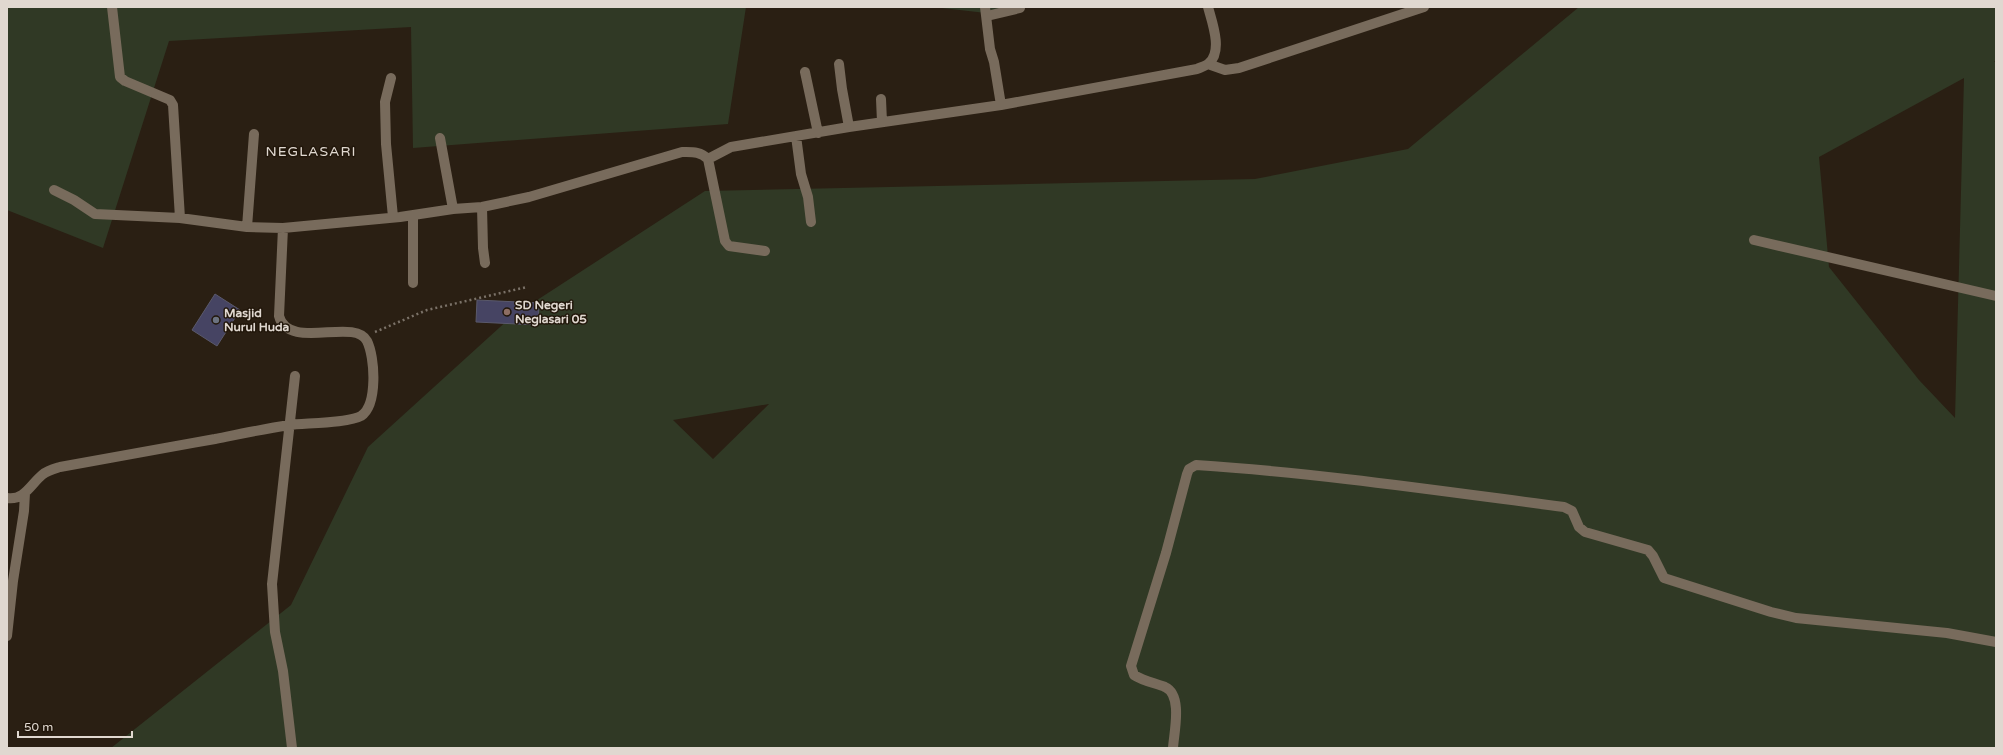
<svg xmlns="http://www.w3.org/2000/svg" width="2003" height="755" font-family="'Varela Round',sans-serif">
<rect width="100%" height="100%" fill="#2a1f13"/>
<!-- green -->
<path fill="#303925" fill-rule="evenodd" d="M 7,7 L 746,7 L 728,124 L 413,148 L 411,27 L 169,41 L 103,248 L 7,210 Z
M 933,7 L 1009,7 L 995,14 Z
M 1579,7 L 1996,7 L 1996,60 L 1994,62 L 1996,62 L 1996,748 L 111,748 L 291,605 L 368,447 L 511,317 L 705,191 L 1255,179 L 1408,149 ZM 1964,78 L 1955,418 L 1919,380 L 1829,267 L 1819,157 ZM 769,404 L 713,459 L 673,420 Z"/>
<!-- building -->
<path fill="#464463" stroke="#5a596b" d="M 215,294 L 240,310 L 217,346 L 192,330 Z
M 477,300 L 539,303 L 538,325 L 476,322 Z"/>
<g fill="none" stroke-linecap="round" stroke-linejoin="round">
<!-- path -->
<path stroke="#7b7268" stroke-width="2.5" stroke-dasharray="2 3" stroke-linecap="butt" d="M 375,332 L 427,310 L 527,287"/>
<!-- minor -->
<path stroke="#786b5c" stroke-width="10" d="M 112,7 L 120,77 L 125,81 L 170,100 L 173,105 L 180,218
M 985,7 L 990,49 L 994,62 L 1001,105
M 987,16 L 1020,8
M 839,64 L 842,89 L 849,127
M 1208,64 L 1225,70 L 1239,68 L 1424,7
M 805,72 L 818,133
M 391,78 L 385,102 L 386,144 L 393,217
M 881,99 L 882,122
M 796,136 L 801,174 L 808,197 L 811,222
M 440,138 L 453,209
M 708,159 L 725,241 L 729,246 L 765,251
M 54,190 L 74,200 L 95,214 L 180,218 L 247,227 L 283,228 L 400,217 L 453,209 L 482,207 L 529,197 L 682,152 C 692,152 700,151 708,159 L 731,147 L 849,127 L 1001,105 L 1197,69 C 1201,67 1206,66 1209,63 C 1223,51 1212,22 1208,7
M 482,207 L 483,248 L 485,263
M 247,227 L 254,134
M 1754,240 L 1996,296
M 413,283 L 413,216
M 7,498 C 24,501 31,484 42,475 C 48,470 53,469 60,467 C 111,458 163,448 215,439 C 240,434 264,429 289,425 C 305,423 349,423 361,416 C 378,405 375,357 367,341 C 355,317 288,351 279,316 L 283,228
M 7,636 L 13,581 L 24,511 L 25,493
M 292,748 L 283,671 L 275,632 L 272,584 L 295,376
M 1173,748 C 1174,732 1183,695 1165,687 C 1155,683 1143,681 1134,675 L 1131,666 L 1166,553 L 1187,474 L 1189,469 L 1196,465 C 1319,473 1441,491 1564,507 L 1572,511 L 1579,527 L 1585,532 L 1648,550 L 1653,556 L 1664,578 L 1771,612 L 1796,618 L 1947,633 L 1996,642"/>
</g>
<!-- markers -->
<circle fill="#8d6e63" stroke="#21160a" stroke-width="1.5" cx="507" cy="312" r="4"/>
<circle fill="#6b7280" stroke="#21160a" stroke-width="1.5" cx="216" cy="320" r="4"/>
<g text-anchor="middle" stroke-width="3" stroke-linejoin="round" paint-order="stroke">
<!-- poi labels -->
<g font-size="12" font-weight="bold" fill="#e0d8d0" stroke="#21160a" text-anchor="start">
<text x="515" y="309">SD Negeri<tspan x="515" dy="14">Neglasari 05</tspan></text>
<text x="224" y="317">Masjid<tspan x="224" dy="14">Nurul Huda</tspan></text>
</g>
<!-- quarter labels -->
<g font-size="14" letter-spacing="1" fill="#e0d8d0" stroke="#21160a">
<text x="311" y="156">NEGLASARI</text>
</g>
</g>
<!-- border -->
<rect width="2003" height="755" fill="none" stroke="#e0d8d0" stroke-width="16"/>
<!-- scale -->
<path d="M18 731v6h114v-6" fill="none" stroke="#e0d8d0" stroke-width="2"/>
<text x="24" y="731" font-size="12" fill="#e0d8d0" stroke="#21160a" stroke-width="3" paint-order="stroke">50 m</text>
</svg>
